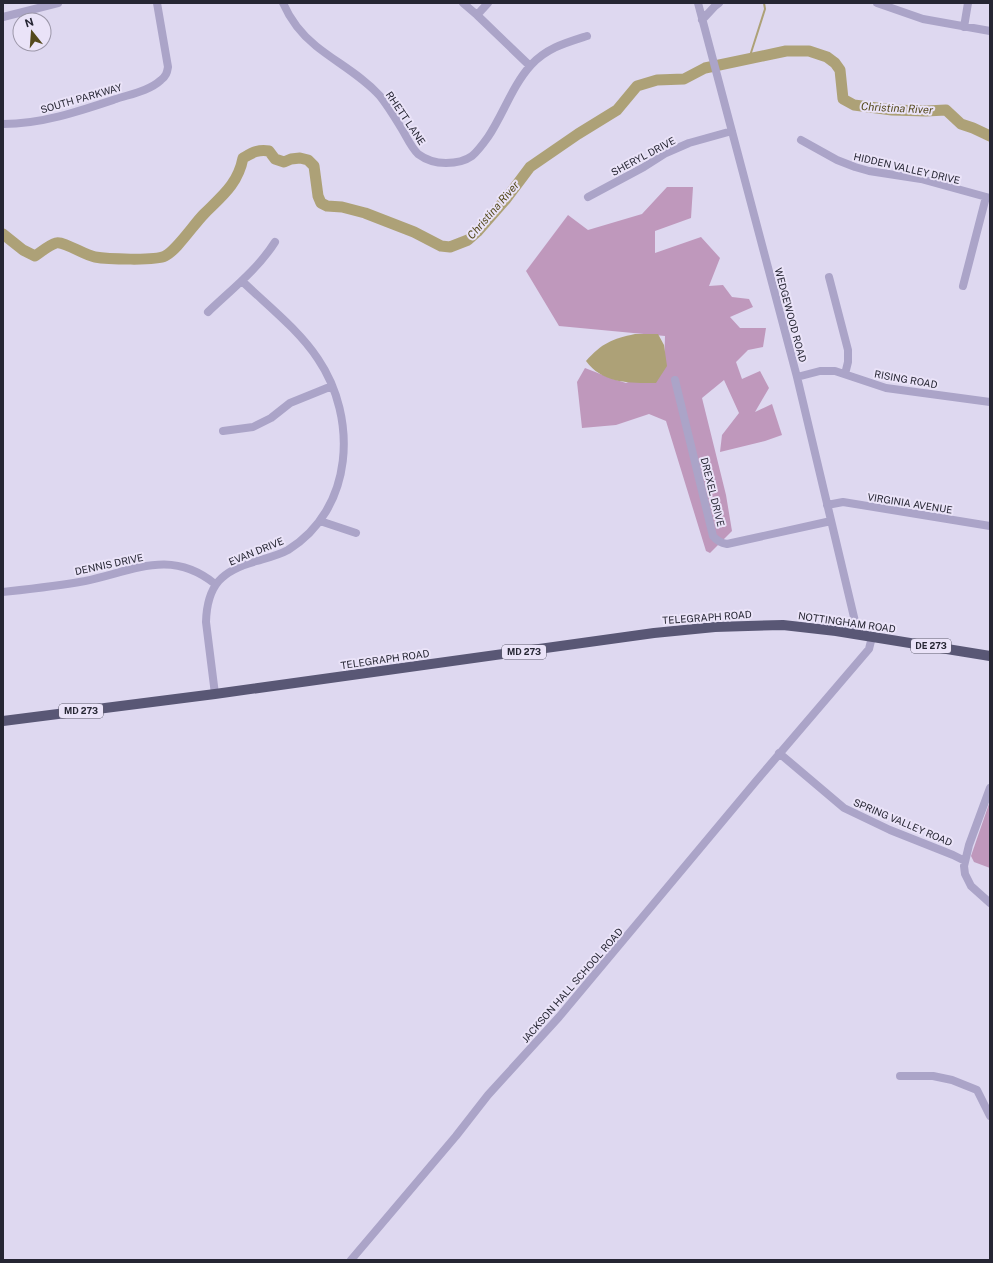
<svg xmlns="http://www.w3.org/2000/svg" width="993" height="1263" font-family="'Public Sans',sans-serif">
<rect width="100%" height="100%" fill="#ded8f0"/>
<!-- green -->
<path fill="#bf98bc" d="M 667,187 L 693,187 L 691,218 L 655,231 L 655,253 L 701,237 L 720,258 L 709,286 L 723,285 L 732,297 L 749,299 L 753,307 L 730,317 L 740,328 L 766,328 L 763,347 L 748,350 L 736,362 L 742,379 L 760,371 L 769,388 L 755,412 L 772,404 L 782,435 L 765,441 L 720,452 L 722,435 L 739,413 L 724,380 L 702,398 L 726,495 L 732,531 L 710,553 L 706,551 L 666,421 L 649,414 L 616,425 L 582,428 L 577,382 L 585,368 L 613,379 L 626,383 L 664,369 L 665,336 L 559,326 L 526,271 L 568,215 L 588,230 L 642,214 Z
M 990,801 L 990,868 L 974,862 L 971,856 Z"/>
<!-- water -->
<path fill="#ada177" d="M 635,334 L 658,334 L 664,345 L 667,366 L 656,383 C 630,383 603,384 586,361 C 602,343 612,339 635,334 Z"/>
<g fill="none" stroke-linecap="round" stroke-linejoin="round">
<!-- stream -->
<path stroke="#ada177" stroke-width="2" d="M 749,59 L 765,9 L 764,3"/>
<!-- river -->
<path stroke="#ada177" stroke-width="11" d="M 3,234 L 23,250 L 35,256 C 41,252 49,245 56,243 C 64,241 84,255 95,257 C 106,259 156,261 165,256 C 176,251 194,224 204,214 C 222,196 238,184 243,158 C 252,153 258,149 269,151 L 275,159 L 284,162 L 291,159 L 300,158 L 308,160 L 314,166 L 318,196 L 321,203 L 327,206 L 342,207 L 365,213 L 414,232 L 441,246 L 450,247 L 468,240 L 477,232 L 506,199 L 530,167 L 578,134 L 617,110 L 637,86 L 657,80 L 684,79 L 705,68 L 786,51 L 809,51 L 827,57 L 835,63 L 840,70 L 843,99 L 854,105 L 892,110 L 926,111 L 946,110 L 961,124 L 973,128 L 990,136"/>
<!-- minor -->
<path stroke="#aba4c8" stroke-width="8" d="M 283,3 C 290,19 301,34 316,46 C 337,63 361,75 380,96 C 387,105 394,116 400,126 C 406,135 410,146 418,154 C 426,160 436,163 446,163 C 455,163 465,161 472,156 C 478,151 483,144 488,137 C 503,115 512,86 531,65 C 547,48 565,43 587,36
M 463,3 L 477,15 L 530,66
M 698,3 L 797,377 L 858,634
M 877,3 L 923,19 L 990,31
M 477,15 L 488,3
M 3,17 L 58,3
M 702,20 L 715,6 L 719,3
M 964,27 L 968,3
M 3,124 C 42,124 80,111 116,99 C 131,94 149,91 161,80 C 166,76 167,73 168,67 L 157,3
M 801,140 L 837,160 L 855,167 L 869,171 L 921,179 L 990,198
M 588,197 L 644,167 L 666,153 L 689,143 L 732,131
M 829,277 L 848,350 L 848,362 L 845,374
M 963,286 L 986,197
M 208,312 C 231,290 258,269 275,242
M 797,377 L 820,371 L 835,371 L 886,388 L 990,402
M 675,380 L 713,536 C 717,541 721,543 727,544 L 831,521
M 223,431 L 253,427 L 271,418 L 290,403 L 332,386
M 827,505 L 843,502 L 990,526
M 320,521 L 356,533
M 3,592 C 30,589 58,586 85,581 C 133,571 171,548 215,584
M 215,694 L 206,622 C 207,585 222,570 257,561 C 267,558 279,555 288,550 C 354,509 358,418 318,359 C 299,330 267,305 242,281
M 779,753 L 844,808 L 890,830 L 953,855 L 965,861
M 990,788 L 969,845 L 964,866 L 965,874 L 971,886 L 990,903
M 900,1076 L 933,1076 L 952,1080 L 977,1090 L 990,1116
M 351,1260 L 456,1136 L 488,1095 L 559,1017 L 757,780 L 869,649 L 872,637"/>
<!-- major -->
<path stroke="#595775" stroke-width="10" d="M 3,721 L 215,694 L 654,633 L 715,627 L 783,625 L 836,631 L 990,656"/>
</g>
<g text-anchor="middle" stroke-width="4" stroke-linejoin="round" paint-order="stroke">
<!-- shield labels -->
<g fill="#eae3f8" stroke="#615f6e" stroke-width="1">
<rect x="911" y="639" width="40" height="14" rx="3"/>
<rect x="502" y="645" width="44" height="14" rx="3"/>
<rect x="59" y="704" width="44" height="14" rx="3"/>
</g>
<g font-size="9" font-weight="bold" fill="#262633">
<text x="931" y="649">DE 273</text>
<text x="524" y="655">MD 273</text>
<text x="81" y="714">MD 273</text>
</g>
<!-- street labels -->
<g font-size="10" fill="#262633" stroke="#eae3f8">
<text transform="translate(81 98) rotate(-16)" y="4">SOUTH PARKWAY</text>
<text transform="translate(406 118) rotate(56)" y="4">RHETT LANE</text>
<text transform="translate(643 156) rotate(-28)" y="4">SHERYL DRIVE</text>
<text transform="translate(907 168) rotate(13)" y="4">HIDDEN VALLEY DRIVE</text>
<text transform="translate(791 315) rotate(75)" y="4">WEDGEWOOD ROAD</text>
<text transform="translate(906 379) rotate(10)" y="4">RISING ROAD</text>
<text transform="translate(713 492) rotate(76)" y="4">DREXEL DRIVE</text>
<text transform="translate(910 503) rotate(9)" y="4">VIRGINIA AVENUE</text>
<text transform="translate(256 551) rotate(-22)" y="4">EVAN DRIVE</text>
<text transform="translate(109 564) rotate(-12)" y="4">DENNIS DRIVE</text>
<text transform="translate(707 617) rotate(-4)" y="4">TELEGRAPH ROAD</text>
<text transform="translate(847 622) rotate(8)" y="4">NOTTINGHAM ROAD</text>
<text transform="translate(385 659) rotate(-8)" y="4">TELEGRAPH ROAD</text>
<text transform="translate(903 822) rotate(23)" y="4">SPRING VALLEY ROAD</text>
<text transform="translate(572 985) rotate(-49)" y="4">JACKSON HALL SCHOOL ROAD</text>
</g>
<!-- water labels -->
<g font-size="11" font-style="italic" fill="#54491c" stroke="#eae3f8">
<text transform="translate(897 108) rotate(3)" y="4">Christina River</text>
<text transform="translate(493 210) rotate(-49)" y="4">Christina River</text>
</g>
</g>
<!-- border -->
<rect width="993" height="1263" fill="none" stroke="#262633" stroke-width="8"/>
<!-- north arrow -->
<g transform="translate(32 32) rotate(343)"><circle r="19" fill="#eae3f8" stroke="#9c97a9"/>
<path d="M0-3L7 15L0 10L-7 15Z" fill="#54491c"/>
<text y="-6" font-size="11" font-weight="bold" text-anchor="middle" fill="#262633">N</text>
</g>
</svg>
